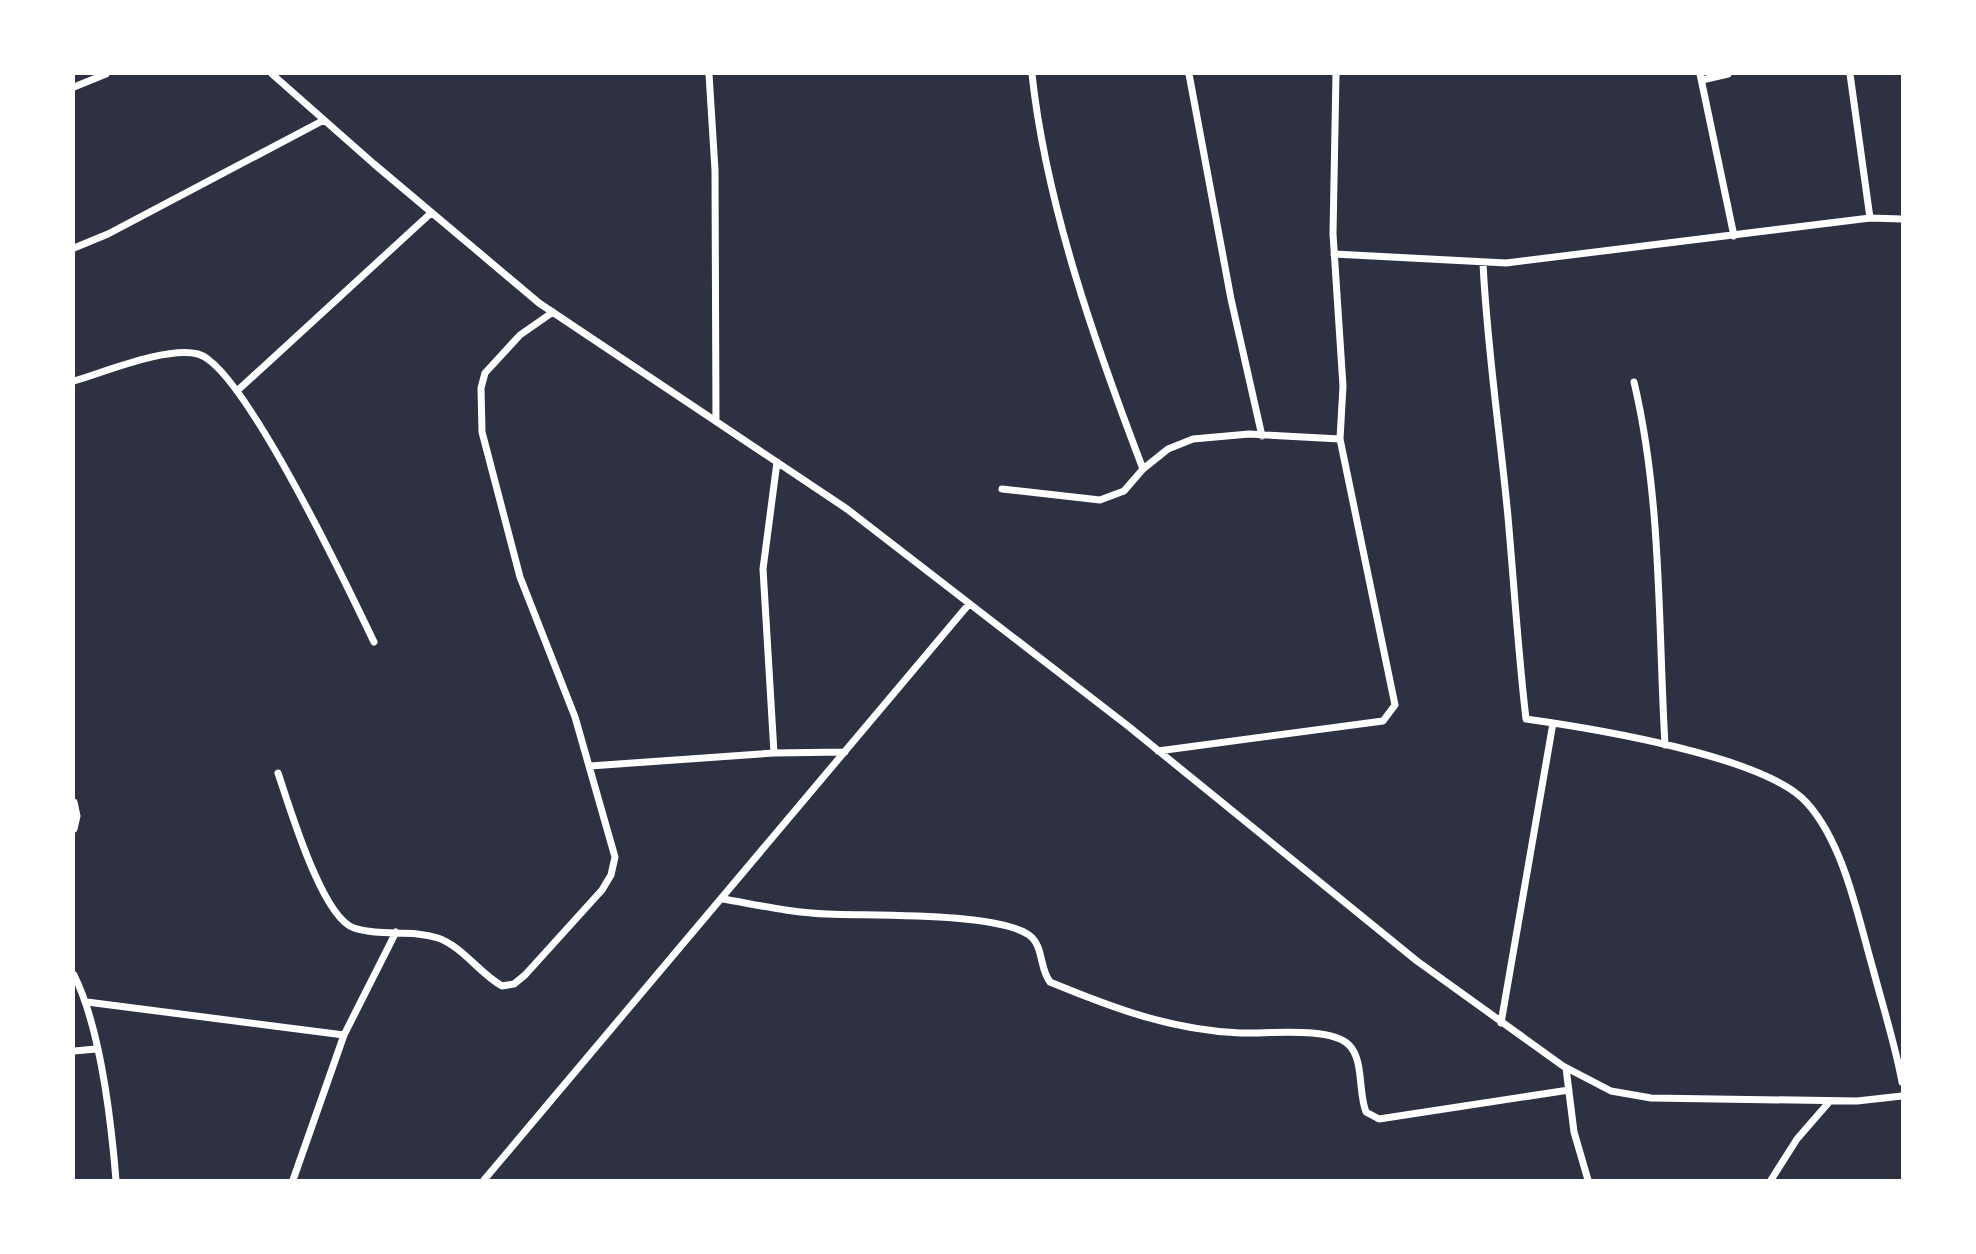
<svg xmlns="http://www.w3.org/2000/svg" width="1976" height="1254" font-family="Lora,serif">
<rect width="100%" height="100%" fill="#2d3142"/>
<g fill="none" stroke-linecap="round" stroke-linejoin="round">
<!-- minor -->
<path stroke="#fff" stroke-width="7" d="M 272,74 L 374,164 L 539,303 L 847,509 L 1128,726 L 1417,961 L 1563,1066 L 1611,1091 L 1651,1098 L 1857,1101 L 1902,1096
M 709,74 L 715,170 L 716,421
M 1032,74 C 1046,205 1096,346 1143,469
M 1189,74 L 1231,299 L 1262,436
M 1700,74 L 1734,236
M 1850,74 L 1870,218
M 1702,80 L 1728,74
M 74,87 L 106,74
M 74,248 L 108,234 L 324,120
M 1334,254 L 1506,263 L 1870,218 L 1902,219
M 1483,263 C 1487,348 1500,432 1508,517 C 1514,584 1518,651 1526,719 C 1590,728 1766,756 1807,803 C 1844,844 1858,917 1873,969 C 1883,1007 1895,1044 1902,1082
M 74,381 C 105,372 167,346 198,354 C 243,366 350,592 374,642
M 1634,382 C 1662,500 1658,625 1665,745
M 237,391 L 431,213
M 1002,489 L 1100,500 L 1124,491 L 1143,469 L 1168,449 L 1193,439 L 1249,434 L 1340,439
M 1158,751 L 1383,721 L 1395,705 L 1340,439 L 1343,386 L 1333,234 L 1336,74
M 774,753 L 763,569 L 777,462
M 590,766 L 774,753 L 845,752
M 278,773 C 289,805 322,918 354,928 C 381,937 411,929 438,938 C 463,947 479,973 502,986 L 514,984 L 525,975 L 602,890 L 611,875 L 615,857 L 575,717 L 520,577 L 482,432 L 481,388 L 485,373 L 520,335 L 553,312
M 74,802 L 77,816 L 74,829
M 723,899 C 758,905 793,913 828,914 C 872,916 996,912 1029,935 C 1044,946 1039,968 1050,982 C 1113,1008 1171,1030 1240,1033 C 1267,1034 1330,1026 1349,1045 C 1364,1060 1358,1092 1366,1112 L 1379,1119 L 1569,1090
M 74,975 C 101,1029 111,1119 116,1180
M 87,1002 L 344,1035
M 1501,1023 L 1553,723
M 74,1051 L 96,1049
M 1566,1068 L 1574,1132 L 1588,1180
M 293,1180 L 344,1035 L 396,932
M 484,1180 L 969,604
M 1771,1180 L 1797,1139 L 1830,1101"/>
</g>
<!-- border -->
<rect width="1976" height="1254" fill="none" stroke="#ffffff" stroke-width="150"/>
</svg>
